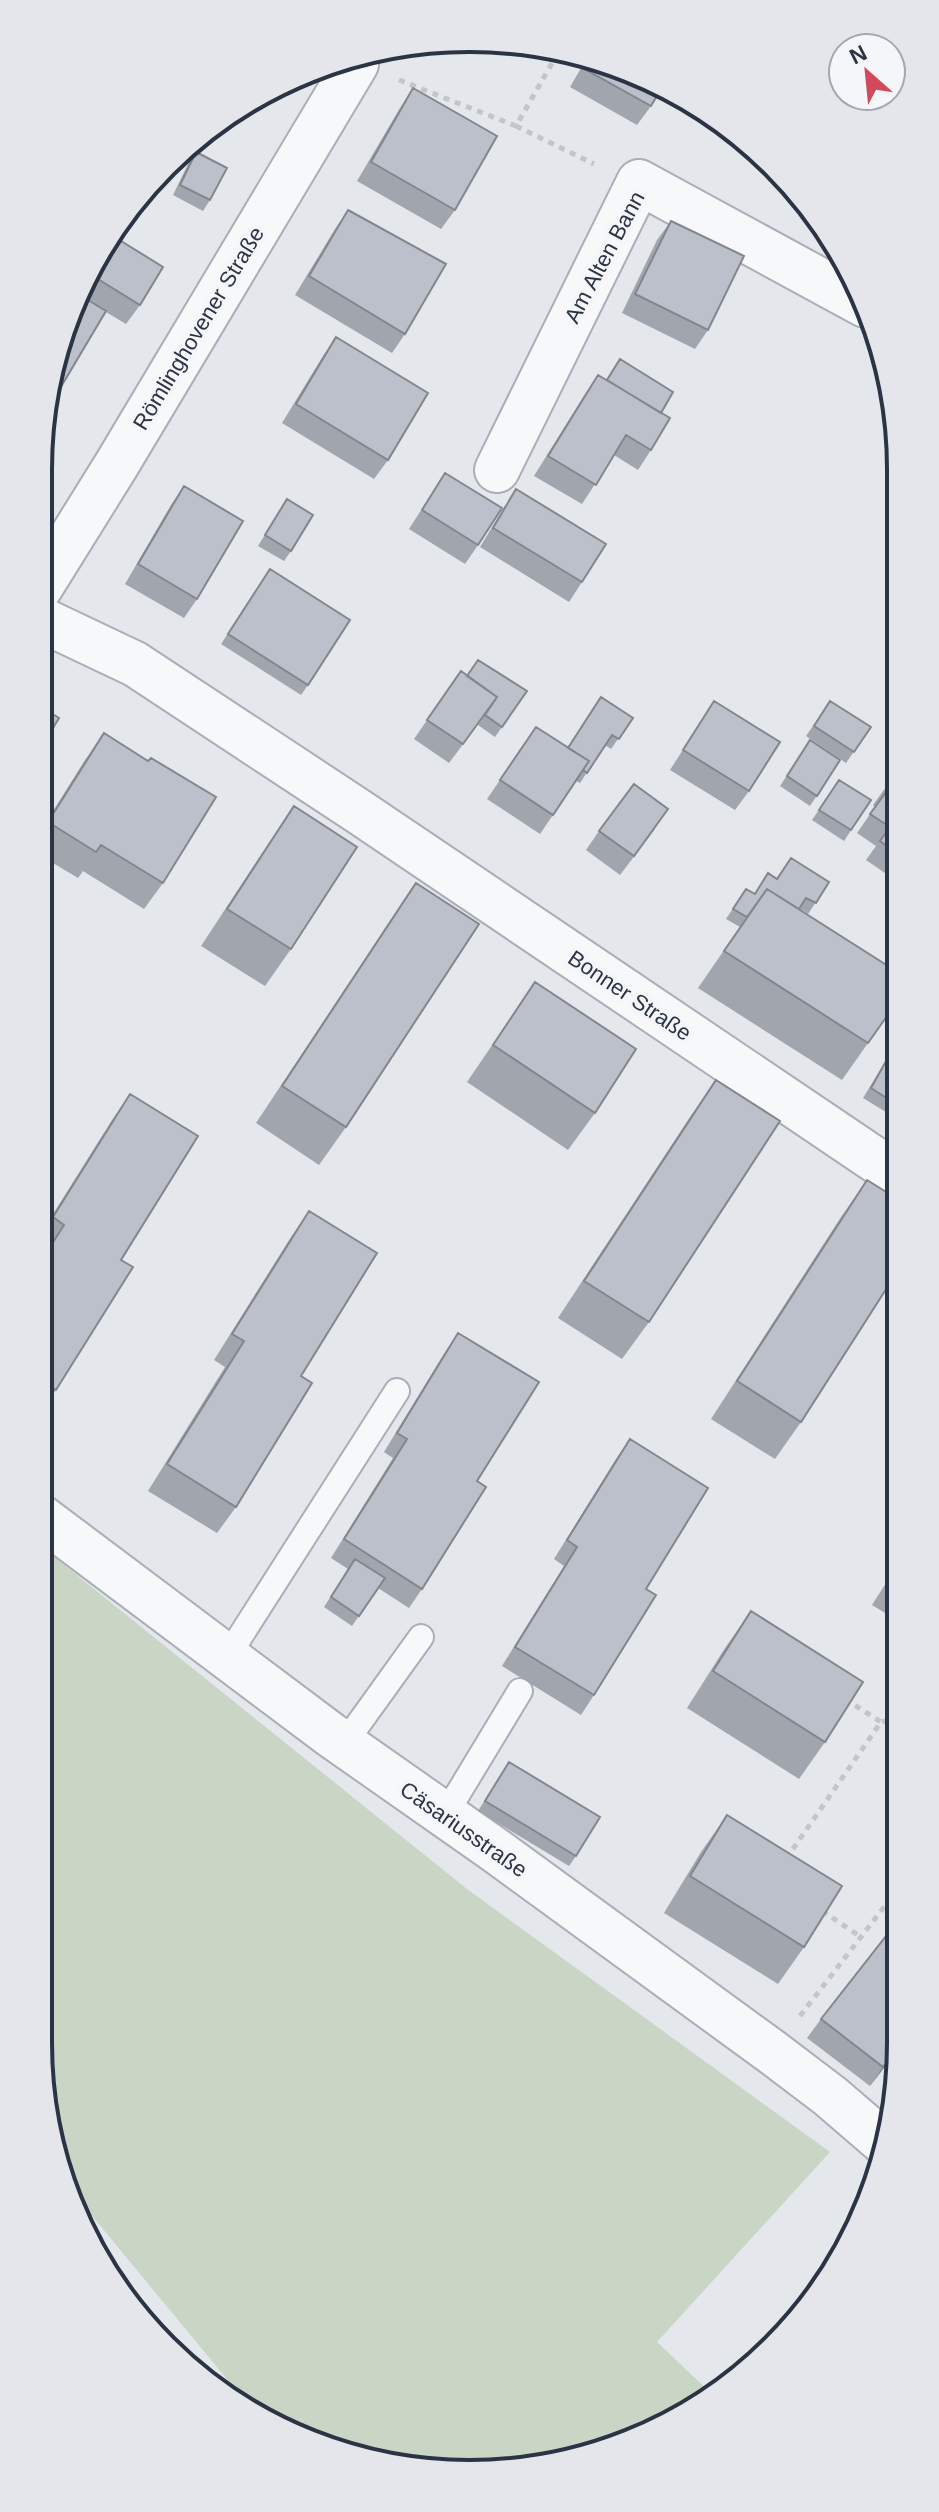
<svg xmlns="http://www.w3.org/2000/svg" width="939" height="2512" font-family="Helvetica,sans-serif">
<rect width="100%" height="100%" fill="#e4e7ec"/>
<!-- green -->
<path fill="#c9d6c5" d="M 38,1544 L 467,1889 L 830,2152 L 657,2342 L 714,2396 L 709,2402 L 554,2466 L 413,2470 L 259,2418 L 60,2177 L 38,2042 Z"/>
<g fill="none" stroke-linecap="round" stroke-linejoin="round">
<defs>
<path id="service" d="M 227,1657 L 397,1391
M 344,1744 L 421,1637
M 445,1815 L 520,1691"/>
<path id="minor" d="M 497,470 L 639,182 L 865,305
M 38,591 L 117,464 L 356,64
M 38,618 L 135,664 L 361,813 L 899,1176
M 38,1515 L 331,1735 L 495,1850 L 772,2052 L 830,2096 L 887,2145"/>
</defs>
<!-- service casing -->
<use href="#service" stroke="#a9aeb7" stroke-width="28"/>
<!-- minor casing -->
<use href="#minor" stroke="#a9aeb7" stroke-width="48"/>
<!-- path -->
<path stroke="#c2c5cb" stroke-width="5" stroke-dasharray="6 6" stroke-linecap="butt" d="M 399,80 L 516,126 L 559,51
M 516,126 L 594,164
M 845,1699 L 881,1722
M 786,1859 L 881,1722 L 900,1718
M 822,1911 L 861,1937
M 800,2016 L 901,1885"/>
<!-- service -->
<use href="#service" stroke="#f7f8fa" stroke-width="24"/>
<!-- minor -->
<use href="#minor" stroke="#f7f8fa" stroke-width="44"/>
</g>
<!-- wall -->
<path fill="#a1a5ae" d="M 588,56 L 661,89 L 651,106 L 637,125 L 570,87 Z
M 413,88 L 455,210 L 441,229 L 357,181 L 400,108 Z
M 225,121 L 215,135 L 211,133 Z
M 196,152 L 210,200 L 203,211 L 173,195 L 189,162 Z
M 348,210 L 405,334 L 392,353 L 295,295 L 335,229 Z
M 671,221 L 708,330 L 695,349 L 622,313 L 657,240 Z
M 113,236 L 140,305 L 126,324 L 106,312 L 53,357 Z
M 336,337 L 388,460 L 374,479 L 282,423 L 323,356 Z
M 620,359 L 661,413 L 651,450 L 638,470 L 614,455 L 582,504 L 534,476 L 585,394 L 598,375 L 606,380 Z
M 445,473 L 478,545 L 465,564 L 409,529 Z
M 184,486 L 197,599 L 184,618 L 125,584 L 171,505 Z
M 516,489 L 582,582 L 569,602 L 480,547 L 503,509 Z
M 287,499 L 291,551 L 284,561 L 258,546 Z
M 270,569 L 308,685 L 301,695 L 221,644 Z
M 461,671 L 467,676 L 527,691 L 495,737 L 478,725 L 482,719 L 449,763 L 414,739 Z
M 714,701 L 749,791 L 735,810 L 670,770 Z
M 830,701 L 871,727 L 846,763 L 806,736 Z
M 633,718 L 611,749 L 605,745 L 580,783 L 576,781 L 540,834 L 487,799 L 523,746 L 568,748 Z
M 104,733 L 148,761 L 163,883 L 144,909 L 83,871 L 78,878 L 38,854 L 38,835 L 85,760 Z
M 810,740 L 840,760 L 810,806 L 780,786 Z
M 898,770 L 898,882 L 866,860 L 876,846 L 857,833 L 875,807 L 873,805 Z
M 839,780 L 871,800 L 844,841 L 812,820 Z
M 294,806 L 291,949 L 265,986 L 201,946 L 268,844 Z
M 655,829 L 620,875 L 586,850 L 599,831 Z
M 777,879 L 829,882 L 808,914 L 800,908 L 899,999 L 842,1080 L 698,988 L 740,927 L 726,919 L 746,889 L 754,894 Z
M 416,883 L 346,1127 L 319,1165 L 256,1123 L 390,921 Z
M 535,982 L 595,1113 L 568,1150 L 467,1082 Z
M 890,1054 L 899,1058 L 899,1120 L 863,1098 Z
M 716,1080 L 649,1322 L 622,1359 L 558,1318 L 690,1117 Z
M 130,1094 L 121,1260 L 56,1390 L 38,1416 L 38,1263 L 46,1251 L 38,1246 L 38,1238 L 112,1120 Z
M 867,1180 L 801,1422 L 775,1459 L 711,1419 L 841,1217 Z
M 309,1211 L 236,1507 L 217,1533 L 148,1491 L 225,1367 L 214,1360 L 291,1237 Z
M 458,1333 L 477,1481 L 422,1589 L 409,1608 L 378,1588 L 352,1626 L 324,1607 L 348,1569 L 331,1558 L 393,1458 L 384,1452 L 445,1352 Z
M 630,1439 L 646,1589 L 594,1695 L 581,1715 L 502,1666 L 564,1566 L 554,1559 L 616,1459 Z
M 900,1561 L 900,1622 L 872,1605 Z
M 751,1611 L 825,1742 L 799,1779 L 687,1708 L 725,1648 Z
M 509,1762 L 576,1856 L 569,1866 L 478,1811 Z
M 727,1815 L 804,1947 L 778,1984 L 664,1913 L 701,1852 Z
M 821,2019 L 901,2042 L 900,2047 L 870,2086 L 807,2038 Z"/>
<!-- shaded-wall -->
<path fill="#83868d" d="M 901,2045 L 900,2047 L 870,2086 L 883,2067 Z"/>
<!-- building -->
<path fill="#bbc0ca" stroke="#83868d" stroke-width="2" d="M 590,56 L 661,89 L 651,106 L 583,68 Z
M 413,88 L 497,136 L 455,210 L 371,162 Z
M 196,152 L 227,168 L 210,200 L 180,185 Z
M 348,210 L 446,264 L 405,334 L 309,276 Z
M 671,221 L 744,256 L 708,330 L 635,294 Z
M 113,236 L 163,267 L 140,305 L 93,276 Z
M 83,297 L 106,311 L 46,412 L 53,357 Z
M 336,337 L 428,393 L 388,460 L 296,404 Z
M 620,359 L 673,392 L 661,413 L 607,380 Z
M 598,375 L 670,418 L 651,450 L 626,435 L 596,485 L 548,456 Z
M 445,473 L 502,508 L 478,545 L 422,510 Z
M 184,486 L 243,521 L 197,599 L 138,564 Z
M 516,489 L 606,544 L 582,582 L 493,528 Z
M 287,499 L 313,515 L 291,551 L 265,535 Z
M 270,569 L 350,620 L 308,685 L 228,634 Z
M 478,660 L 527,691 L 502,727 L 485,715 L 497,697 L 467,676 Z
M 461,671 L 497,697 L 463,744 L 427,720 Z
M 601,697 L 633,718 L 619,739 L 612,735 L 587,773 L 583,770 L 589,761 L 568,748 Z
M 714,701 L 780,742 L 749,791 L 683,750 Z
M 830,701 L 871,727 L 854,752 L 814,726 Z
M 38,705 L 59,718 L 38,753 Z
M 536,727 L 589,761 L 553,815 L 500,780 Z
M 104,733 L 148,761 L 151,758 L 216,797 L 163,883 L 101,845 L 96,852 L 48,822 Z
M 810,740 L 840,760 L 817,796 L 787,776 Z
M 898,770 L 898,854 L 880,841 L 890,827 L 870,814 L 889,788 L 886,786 Z
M 839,780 L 871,800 L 851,830 L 819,810 Z
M 634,784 L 668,809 L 634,856 L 599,831 Z
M 294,806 L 357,847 L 291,949 L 227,909 Z
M 791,858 L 829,882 L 816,903 L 806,898 L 799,909 L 767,889 L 747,917 L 733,909 L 746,889 L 755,894 L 768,873 L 777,879 Z
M 416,883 L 479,924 L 346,1127 L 282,1086 Z
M 767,889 L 899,973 L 899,999 L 868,1043 L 724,951 Z
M 535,982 L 636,1049 L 595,1113 L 493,1045 Z
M 890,1054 L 899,1058 L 899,1106 L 871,1088 Z
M 716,1080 L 780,1121 L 649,1322 L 584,1281 Z
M 130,1094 L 198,1136 L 121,1260 L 133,1267 L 56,1390 L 38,1379 L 38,1266 L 64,1225 L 53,1217 Z
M 867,1180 L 899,1200 L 899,1269 L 801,1422 L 737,1381 Z
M 309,1211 L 377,1253 L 301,1376 L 312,1383 L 236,1507 L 167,1464 L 244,1341 L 232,1334 Z
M 458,1333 L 539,1382 L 477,1481 L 486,1487 L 422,1589 L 344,1539 L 407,1439 L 397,1433 Z
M 630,1439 L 708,1488 L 646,1589 L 656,1595 L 594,1695 L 515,1647 L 577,1547 L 567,1540 Z
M 355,1559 L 385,1578 L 359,1616 L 331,1597 Z
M 751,1611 L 863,1682 L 825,1742 L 713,1671 Z
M 509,1762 L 600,1817 L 576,1856 L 485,1801 Z
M 727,1815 L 842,1886 L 804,1947 L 690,1876 Z
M 901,1917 L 901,2045 L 883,2067 L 821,2019 Z"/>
<g text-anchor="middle" stroke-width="8" stroke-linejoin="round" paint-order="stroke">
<!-- street labels -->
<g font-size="22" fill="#2b3445" stroke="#f4f6f9">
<text transform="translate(604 257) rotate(-62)" y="8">Am Alten Bann</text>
<text transform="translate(198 328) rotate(-59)" y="8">Römlinghovener Straße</text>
<text transform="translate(630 995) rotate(34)" y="8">Bonner Straße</text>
<text transform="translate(464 1829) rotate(35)" y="8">Cäsariusstraße</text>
</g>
</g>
<!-- crop -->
<path d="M0 0H939V2512H0ZM469 52H470A417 417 0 0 1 887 469V2043A417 417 0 0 1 470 2460H469A417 417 0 0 1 52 2043V469A417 417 0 0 1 469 52Z" fill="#e4e6eb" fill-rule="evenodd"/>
<path fill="none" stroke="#2b3445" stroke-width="4" d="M469 52H470A417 417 0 0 1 887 469V2043A417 417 0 0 1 470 2460H469A417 417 0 0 1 52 2043V469A417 417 0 0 1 469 52Z"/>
<!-- north arrow -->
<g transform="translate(867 72) rotate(333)"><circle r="38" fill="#f4f6f9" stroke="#a4a8b1" stroke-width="2"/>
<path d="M0-6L14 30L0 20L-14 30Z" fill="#d1495b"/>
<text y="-12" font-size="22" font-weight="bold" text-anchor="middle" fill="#2b3445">N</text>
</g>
</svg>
